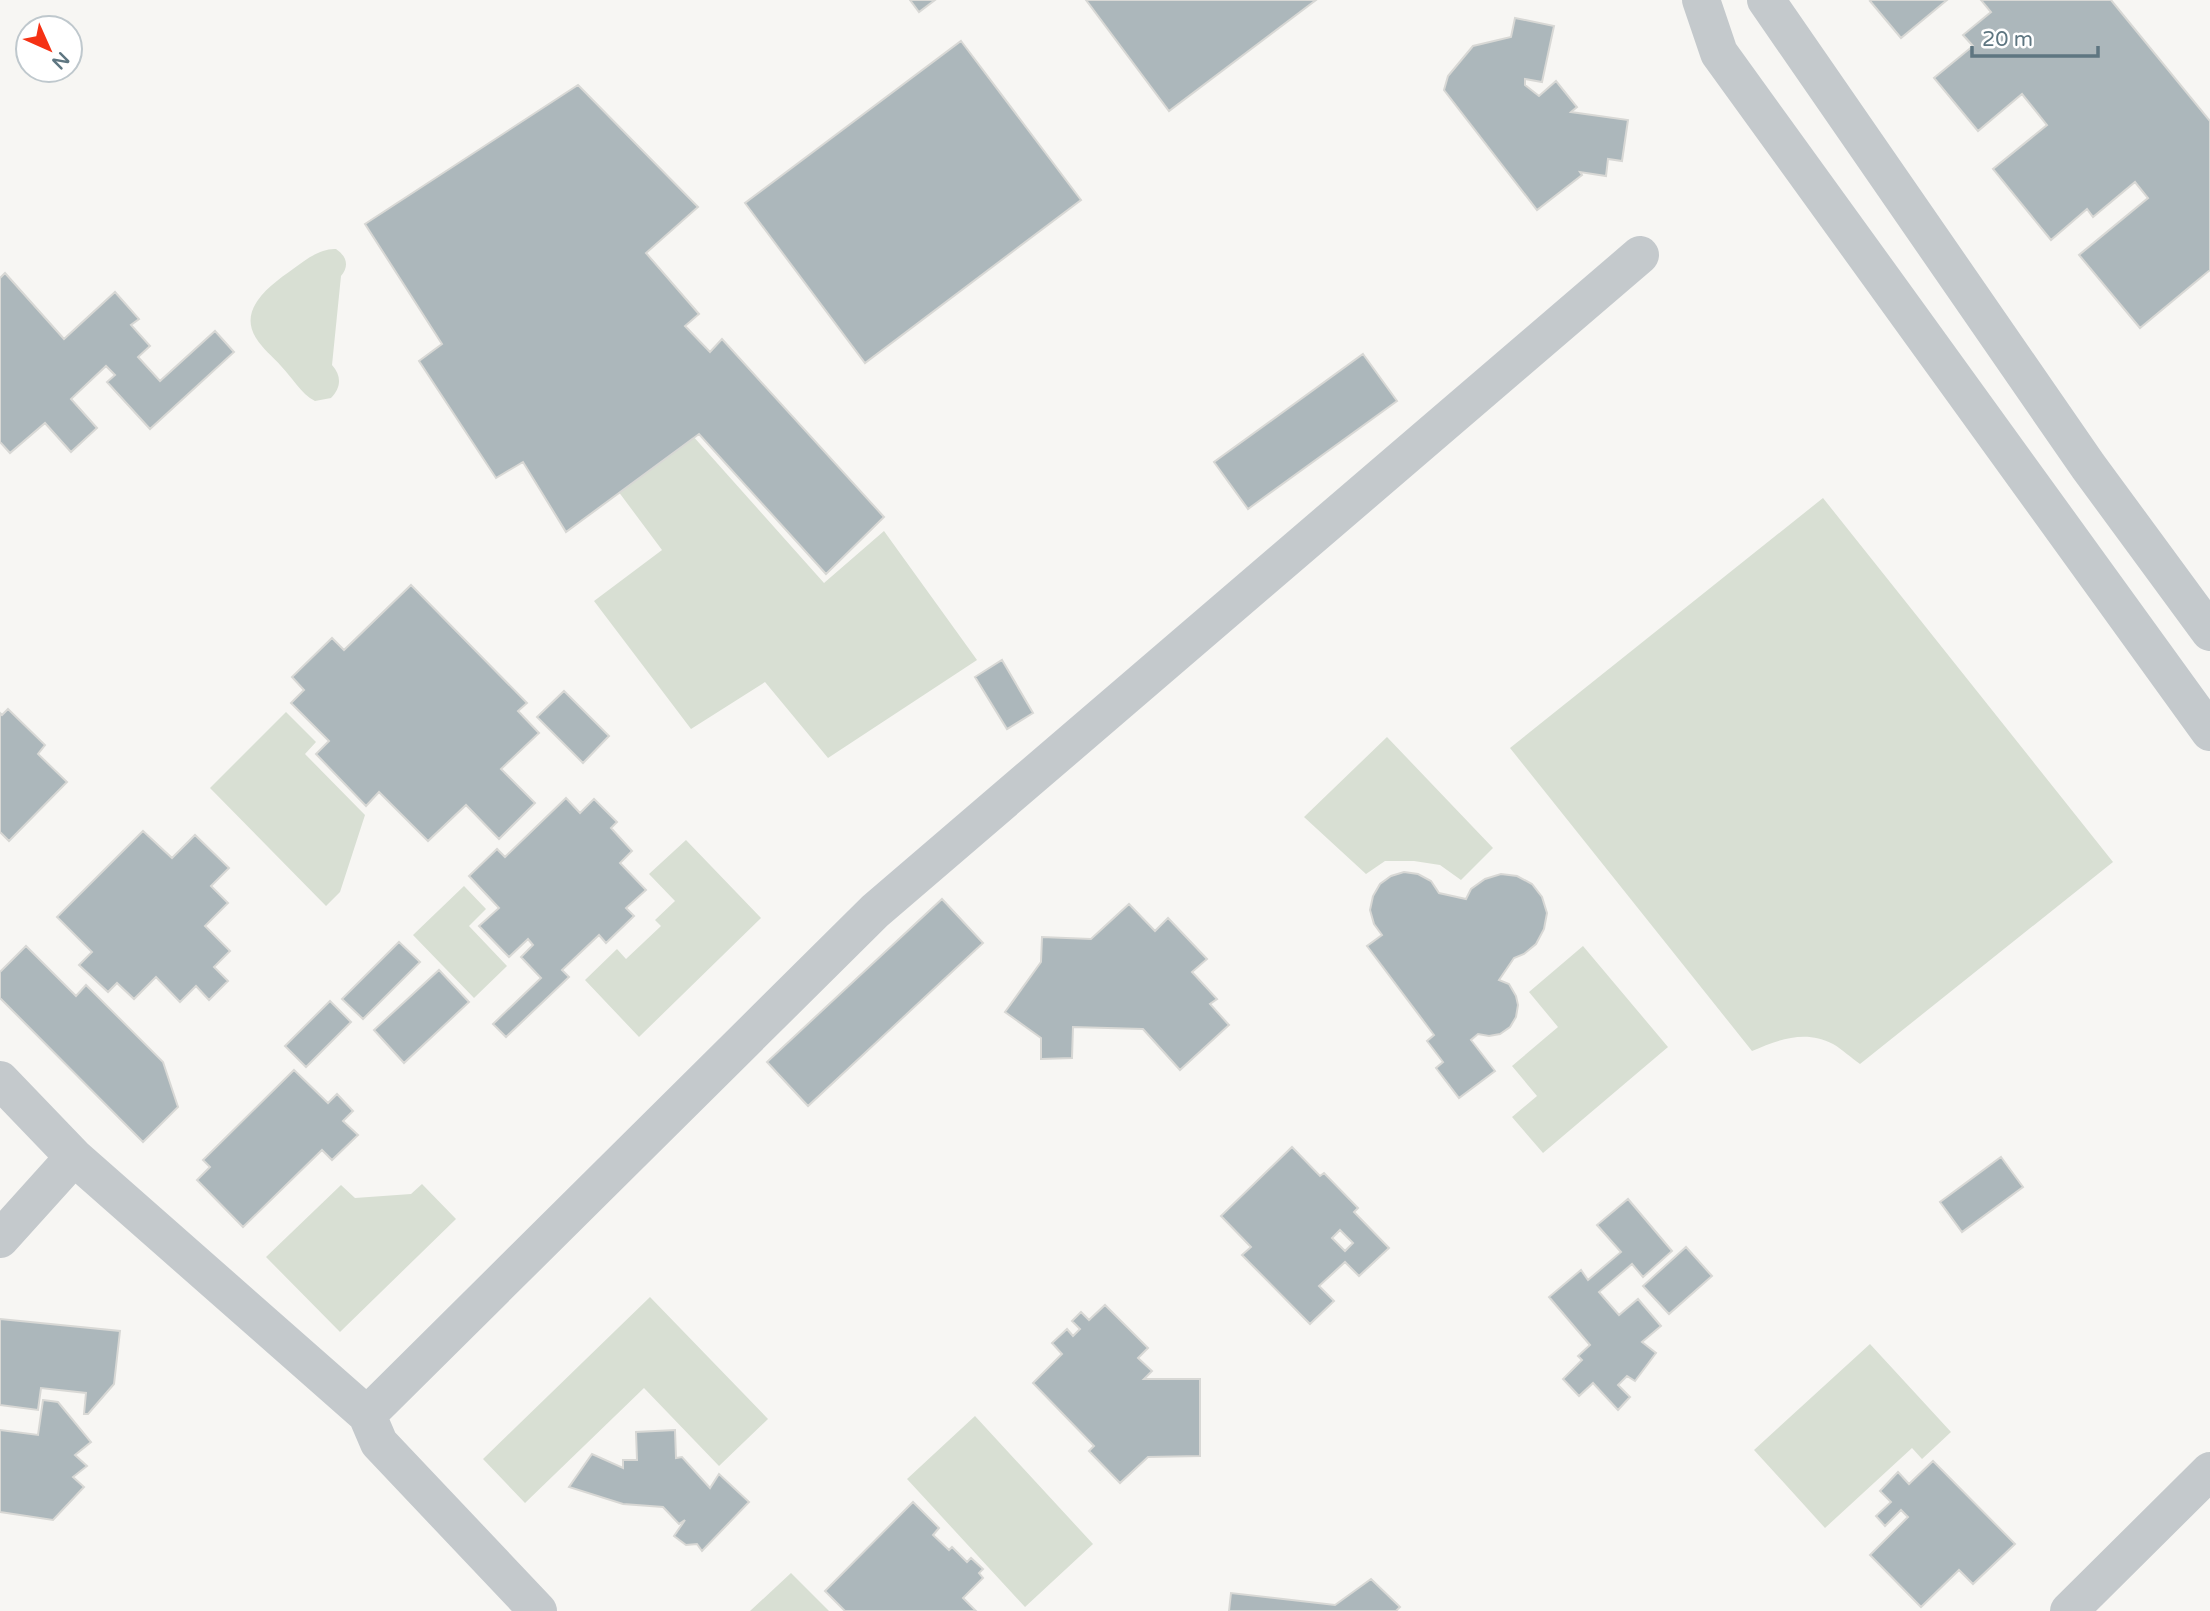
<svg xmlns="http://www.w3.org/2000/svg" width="2210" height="1611" font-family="'Varela Round',sans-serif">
<rect width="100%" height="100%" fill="#f7f6f3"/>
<!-- green -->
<path fill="#d8dfd3" d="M 336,249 C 346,256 350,265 341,276 L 332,365 C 342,376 341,388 331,398 L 315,401 C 301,394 292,377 281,366 C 273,357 262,348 256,338 C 237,308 272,284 293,269 C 305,260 321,248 336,249 Z
M 692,435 L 824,583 L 884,531 L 977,660 L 828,758 L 765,682 L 691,729 L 594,601 L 662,550 L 618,491 Z
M 1823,498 L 2113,862 L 1860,1064 C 1851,1058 1842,1049 1833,1044 C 1805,1029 1778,1040 1752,1051 L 1510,748 Z
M 286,712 L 316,742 L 305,754 L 365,815 L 340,892 L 326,906 L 210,788 Z
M 1387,737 L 1493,848 L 1461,880 L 1440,865 L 1414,861 L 1385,861 L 1366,874 L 1304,817 Z
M 686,840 L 761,918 L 639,1037 L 585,980 L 617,949 L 626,959 L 661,926 L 655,920 L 675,901 L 649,874 Z
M 464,886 L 486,909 L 469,926 L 507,966 L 474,998 L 413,935 Z
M 1583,946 L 1668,1047 L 1543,1153 L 1512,1117 L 1537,1096 L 1512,1066 L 1558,1027 L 1529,992 Z
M 422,1184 L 456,1219 L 340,1332 L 266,1257 L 341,1185 L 355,1198 L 411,1194 Z
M 650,1297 L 768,1419 L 719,1466 L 644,1388 L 525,1503 L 483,1459 Z
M 1870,1344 L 1951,1432 L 1922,1459 L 1912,1448 L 1825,1528 L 1754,1450 Z
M 975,1416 L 1093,1544 L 1025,1607 L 907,1479 Z
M 791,1573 L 829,1611 L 750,1611 Z"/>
<!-- building -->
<path fill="#acb7bb" stroke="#d8d8d5" stroke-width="2" fill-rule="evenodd" d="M 910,0 L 935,0 L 919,12 Z
M 1086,0 L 1316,0 L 1169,111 Z
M 1872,0 L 1947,0 L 1901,38 L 1870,1 Z
M 1981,0 L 2111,0 L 2210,121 L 2210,270 L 2140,328 L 2079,255 L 2148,198 L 2135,182 L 2093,217 L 2087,209 L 2051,240 L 1993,169 L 2047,125 L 2022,94 L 1978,131 L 1934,78 L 1973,46 L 1963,35 L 1991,12 Z
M 1515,18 L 1554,26 L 1542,82 L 1525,79 L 1525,85 L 1539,96 L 1556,81 L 1577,107 L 1571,112 L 1628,120 L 1622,161 L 1608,159 L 1606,176 L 1580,172 L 1582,175 L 1537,210 L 1444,90 L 1448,76 L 1473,46 L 1511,37 Z
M 961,41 L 1081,200 L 865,363 L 745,203 Z
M 578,85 L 698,207 L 646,253 L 699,314 L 685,326 L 710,352 L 722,339 L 884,517 L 826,574 L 699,434 L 566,532 L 523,462 L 496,478 L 419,361 L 442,344 L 365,224 Z
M 5,273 L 64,339 L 115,292 L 139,319 L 131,325 L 150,346 L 138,357 L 160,381 L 215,331 L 234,352 L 150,429 L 107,382 L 115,375 L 106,366 L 71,399 L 97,428 L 71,452 L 45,423 L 10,453 L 0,442 L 0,278 Z
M 1363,354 L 1397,401 L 1248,509 L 1214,462 Z
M 411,585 L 527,703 L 518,711 L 539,733 L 501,769 L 535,803 L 499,839 L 466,805 L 428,841 L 379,792 L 366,806 L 316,754 L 329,741 L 291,703 L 304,690 L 292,677 L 332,638 L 344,650 Z
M 1002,660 L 1033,713 L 1007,729 L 975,677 Z
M 564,691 L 609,736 L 583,763 L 537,717 Z
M 8,709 L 45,745 L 38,754 L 67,782 L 9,841 L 0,832 L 0,713 L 2,715 Z
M 566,798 L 580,813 L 594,799 L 617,822 L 611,828 L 632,851 L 620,863 L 646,890 L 626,908 L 634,916 L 606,943 L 599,935 L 562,970 L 569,977 L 506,1037 L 493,1024 L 541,978 L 521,957 L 533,945 L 528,939 L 509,957 L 479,926 L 499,908 L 469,876 L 497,849 L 505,857 Z
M 143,831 L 172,858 L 195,835 L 229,868 L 211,886 L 228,903 L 205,926 L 230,951 L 214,967 L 228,981 L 209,1000 L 196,986 L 180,1002 L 156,977 L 134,999 L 117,983 L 108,992 L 79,965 L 92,952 L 57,917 Z
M 1404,872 L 1418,874 L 1431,881 L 1439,893 L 1466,899 L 1471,889 L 1485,879 L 1501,874 L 1517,876 L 1532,884 L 1542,897 L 1547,913 L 1544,929 L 1536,944 L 1524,954 L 1514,958 L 1499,980 L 1509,984 L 1516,996 L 1518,1005 L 1516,1017 L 1510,1027 L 1500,1034 L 1489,1036 L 1478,1034 L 1471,1040 L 1495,1071 L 1459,1098 L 1436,1068 L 1443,1062 L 1427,1041 L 1434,1035 L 1367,946 L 1382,935 L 1374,924 L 1370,910 L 1373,896 L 1380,884 L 1391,876 Z
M 942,899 L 983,943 L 808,1106 L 767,1062 Z
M 1129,904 L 1155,931 L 1168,918 L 1207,959 L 1192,972 L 1217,999 L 1210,1004 L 1229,1025 L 1180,1070 L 1143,1029 L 1073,1027 L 1072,1058 L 1041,1059 L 1041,1038 L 1005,1012 L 1041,962 L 1042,937 L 1091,939 Z
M 399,942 L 420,962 L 363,1019 L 342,999 Z
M 26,946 L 76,996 L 86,985 L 163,1062 L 178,1107 L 143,1142 L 0,998 L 0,972 Z
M 439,970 L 469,1002 L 404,1063 L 374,1030 Z
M 330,1001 L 351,1022 L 306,1067 L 285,1046 Z
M 294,1070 L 328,1103 L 337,1094 L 353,1111 L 343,1121 L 358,1135 L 332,1160 L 322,1150 L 243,1227 L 197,1180 L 210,1167 L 203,1160 Z
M 1292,1147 L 1320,1176 L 1324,1173 L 1358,1208 L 1354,1212 L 1389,1248 L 1359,1276 L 1345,1262 L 1319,1286 L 1334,1301 L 1310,1324 L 1242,1255 L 1251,1247 L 1221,1216 ZM 1340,1230 L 1353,1243 L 1345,1251 L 1332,1238 Z
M 2001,1157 L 2023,1187 L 1962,1232 L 1940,1202 Z
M 1628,1199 L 1672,1251 L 1643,1277 L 1632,1264 L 1599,1292 L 1619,1315 L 1638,1299 L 1661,1326 L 1642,1342 L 1656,1353 L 1635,1381 L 1627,1376 L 1618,1385 L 1630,1397 L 1618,1410 L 1593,1383 L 1579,1396 L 1563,1379 L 1582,1360 L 1578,1356 L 1590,1345 L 1549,1297 L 1581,1270 L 1588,1280 L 1621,1252 L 1597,1225 Z
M 1686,1247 L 1712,1276 L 1669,1314 L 1643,1286 Z
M 1105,1305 L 1148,1348 L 1138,1358 L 1152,1371 L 1144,1379 L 1200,1379 L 1200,1456 L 1148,1457 L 1120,1483 L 1089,1451 L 1094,1446 L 1033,1383 L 1062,1354 L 1052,1343 L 1067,1329 L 1073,1336 L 1080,1329 L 1072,1321 L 1081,1312 L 1089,1320 Z
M 0,1319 L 120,1331 L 114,1384 L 88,1414 L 84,1414 L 86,1393 L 41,1388 L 38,1410 L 0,1405 Z
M 43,1400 L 58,1402 L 91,1442 L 75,1455 L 87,1466 L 73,1477 L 84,1487 L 53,1520 L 0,1512 L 0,1430 L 38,1435 Z
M 675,1430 L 676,1458 L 682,1457 L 710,1488 L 719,1474 L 749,1502 L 702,1551 L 697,1544 L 686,1545 L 674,1536 L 685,1520 L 679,1524 L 663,1507 L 623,1504 L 569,1487 L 592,1454 L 623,1468 L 623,1460 L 637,1460 L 636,1432 Z
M 1933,1461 L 2015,1544 L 1973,1584 L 1959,1570 L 1921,1607 L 1870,1555 L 1908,1517 L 1901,1510 L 1885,1526 L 1876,1516 L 1891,1502 L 1880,1491 L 1898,1472 L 1909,1484 Z
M 913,1502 L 939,1528 L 933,1535 L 949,1550 L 952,1547 L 967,1562 L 971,1558 L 983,1569 L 979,1573 L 983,1578 L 963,1598 L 976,1611 L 845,1611 L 825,1591 Z
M 1371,1579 L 1400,1607 L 1396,1611 L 1229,1611 L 1231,1593 L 1335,1605 Z"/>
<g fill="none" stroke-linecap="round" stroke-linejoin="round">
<!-- minor -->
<path stroke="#c4c9cc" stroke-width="38" d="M 0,1080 L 74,1157 L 0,1239
M 74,1157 L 367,1415 L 379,1443 L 538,1611
M 367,1415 L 875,911 L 1640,255
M 2069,1611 L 2210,1471"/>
<!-- tertiary -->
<path stroke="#c4c9cc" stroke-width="38" d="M 1701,0 L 1719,53 L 2210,732
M 1766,0 L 2088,466 L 2210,632"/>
</g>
<!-- north arrow -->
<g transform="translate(49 49) rotate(135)"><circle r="33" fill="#ffffff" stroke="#bfc8cd" stroke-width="2"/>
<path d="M0-5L12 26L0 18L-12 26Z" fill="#f53114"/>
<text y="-10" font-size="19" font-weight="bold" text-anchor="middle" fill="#5e7681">N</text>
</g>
<!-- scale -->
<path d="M1972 46v10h126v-10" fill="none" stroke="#5e7681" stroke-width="3.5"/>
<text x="1982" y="46" font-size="21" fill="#5e7681" stroke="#ffffff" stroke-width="5" paint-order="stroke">20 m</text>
</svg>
